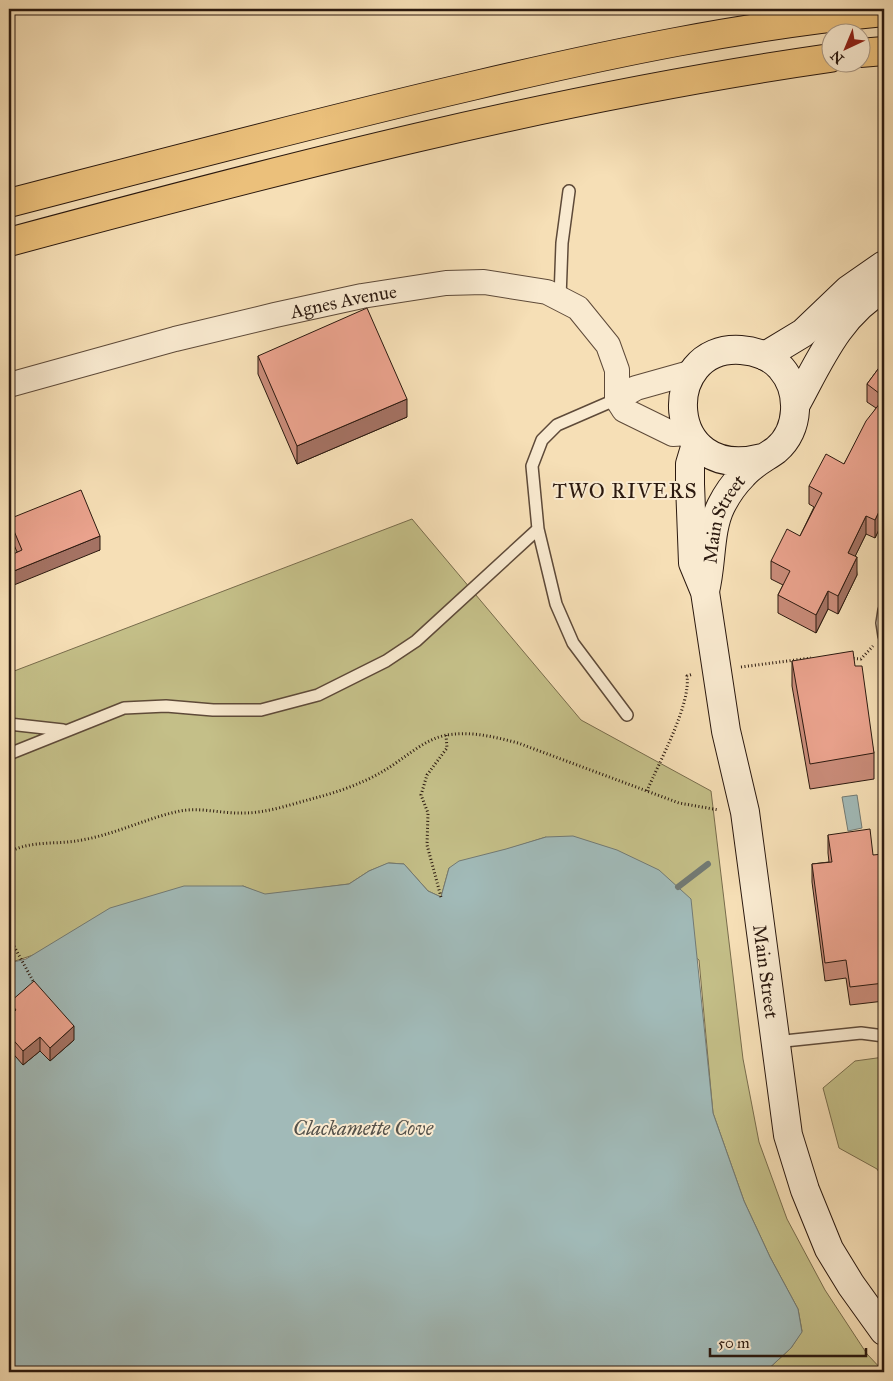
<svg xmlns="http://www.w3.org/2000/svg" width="893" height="1381" font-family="'IM FELL Great Primer',serif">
<rect width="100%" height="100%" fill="#f6dfb6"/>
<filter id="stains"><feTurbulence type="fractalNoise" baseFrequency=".004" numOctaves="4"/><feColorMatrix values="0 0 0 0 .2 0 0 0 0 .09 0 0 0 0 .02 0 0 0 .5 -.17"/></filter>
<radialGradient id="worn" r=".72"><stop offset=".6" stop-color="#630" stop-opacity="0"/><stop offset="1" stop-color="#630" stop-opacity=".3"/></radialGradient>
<!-- green -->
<path fill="#c4bf88" stroke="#786c4c" d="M 412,519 L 581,720 L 711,791 L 743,1059 L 759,1142 L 787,1219 L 825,1290 L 867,1354 L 884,1372 L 765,1372 L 791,1348 L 802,1331 L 798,1309 L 770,1257 L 744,1201 L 713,1113 L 699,960 L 546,837 L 449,868 L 441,897 L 428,891 L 404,864 L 389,863 L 369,871 L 349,884 L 264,895 L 243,886 L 9,963 L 9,673 Z
M 884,1057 L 884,1180 L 877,1169 L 839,1148 L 823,1088 L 855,1061 Z"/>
<!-- water -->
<path fill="#a1bab8" stroke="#727a74" d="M 857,795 L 862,828 L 848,831 L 842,797 Z
M 573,836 L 617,850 L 659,870 L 691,899 L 713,1113 L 744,1201 L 770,1257 L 798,1309 L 802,1332 L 791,1348 L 765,1372 L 9,1372 L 9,963 L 26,959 L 110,908 L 184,886 L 243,886 L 265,894 L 349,884 L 369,871 L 388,863 L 404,864 L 428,891 L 441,897 L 449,868 L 459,861 L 506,849 L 546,837 Z"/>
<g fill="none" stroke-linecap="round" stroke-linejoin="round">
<!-- stream -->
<path stroke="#727a74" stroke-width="6" d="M 678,887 L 708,864"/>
<defs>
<path id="lane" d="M 560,298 L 562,243 L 569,191
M 617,399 L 557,425 L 542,440 L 532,466 L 538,529 L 556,604 L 573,643 L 627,715
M 884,610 L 882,623 L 884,636
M 9,724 L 63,730
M 9,754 L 124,708 L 166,706 L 213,710 L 261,710 L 318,695 L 386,661 L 416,641 L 538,529
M 775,1042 L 861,1033 L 884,1036"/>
<g id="street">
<path id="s1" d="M 9,385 L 175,339 L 275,315 L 362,296 L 446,283 L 484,282 L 547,292 L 578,308 L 608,345 L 617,370 L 617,399 L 624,410 L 673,434 L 689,433"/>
<path d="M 617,399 L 636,388 L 693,372"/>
</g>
<g id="secondary">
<path d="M 765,356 L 803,333 L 848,290 L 884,265"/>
<path d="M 796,404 C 820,360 839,314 884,288"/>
<path id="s2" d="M 696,444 L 690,464 L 690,484 L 693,563 L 705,592 L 726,731 L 745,812 L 788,1135 L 805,1190 L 829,1249 L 851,1285 L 884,1331"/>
<path id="s3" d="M 705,591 C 712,564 709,530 721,506 C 727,494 734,484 743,475 C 752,464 765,458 776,450 C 800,430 801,391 781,368 C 772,357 756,351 741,350 C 659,344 662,484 762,458"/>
</g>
<path id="highway" d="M 860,53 L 884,51
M 9,203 C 163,163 317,122 472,86 C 608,54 745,25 884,12
M 9,242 C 280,169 552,98 830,58"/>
</defs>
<!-- lane casing -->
<use href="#lane" stroke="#5e4a39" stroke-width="14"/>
<!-- street casing -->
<use href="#street" stroke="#5e4a39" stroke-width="26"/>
<!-- secondary casing -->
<use href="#secondary" stroke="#2b190f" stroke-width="30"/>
<!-- highway casing -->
<use href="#highway" stroke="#2b190f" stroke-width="30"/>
<!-- path -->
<path stroke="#2b190f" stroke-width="3" stroke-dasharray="1 2.5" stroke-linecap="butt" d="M 850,658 L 861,659 L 873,646
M 741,667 L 811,658
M 647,791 C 659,762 691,705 687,676 L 693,674
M 9,852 C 32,840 57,845 82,840 C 116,834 147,818 180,811 C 201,807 223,814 244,813 C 267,813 292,804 315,798 C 338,792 364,783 385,770 C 404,759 424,739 447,735 C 472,731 495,737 518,743 L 679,803 L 719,810
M 441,897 L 427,845 L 428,813 L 421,795 L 427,775 L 447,748 L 446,735
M 9,937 L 33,981"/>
<!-- lane -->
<use href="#lane" stroke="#f9ead0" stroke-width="11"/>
<!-- street -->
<use href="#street" stroke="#f9ead0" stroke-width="24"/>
<!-- secondary -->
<use href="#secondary" stroke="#f9ead0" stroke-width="28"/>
<!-- highway -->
<use href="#highway" stroke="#ebc07b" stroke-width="28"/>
</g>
<!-- wall -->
<path fill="#ca8c7a" stroke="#2b190f" d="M 258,356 L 407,417 L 297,464 L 258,374 Z
M 884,361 L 884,519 L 875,538 L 866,534 L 855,556 L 857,575 L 838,614 L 828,609 L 816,633 L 778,613 L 778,595 L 783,585 L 771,579 L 771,561 L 800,536 L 814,507 L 809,504 L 809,486 L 844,464 L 876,408 L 867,402 L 867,384 Z
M 9,519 L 100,550 L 17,552 L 9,533 Z
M 792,661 L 855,666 L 874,753 L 874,779 L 810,789 L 792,686 Z
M 828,835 L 884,860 L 884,1001 L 850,1005 L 846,978 L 825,981 L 812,882 L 812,864 L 829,862 L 828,853 Z
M 10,1002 L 74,1040 L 50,1061 L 40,1051 L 23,1065 L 9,1049 L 9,1016 L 10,1015 Z"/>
<!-- shaded-wall -->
<path fill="#a47263" stroke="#2b190f" d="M 407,399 L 407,417 L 297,464 L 297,446 Z
M 884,501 L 884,519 L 875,538 L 875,520 Z
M 866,516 L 866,534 L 848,571 L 848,553 Z
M 100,536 L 100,550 L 9,587 L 9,573 Z
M 857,557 L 857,575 L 838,614 L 838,596 Z
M 828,591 L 828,609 L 816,633 L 816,615 Z
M 74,1026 L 74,1040 L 50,1061 L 50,1048 Z
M 40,1037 L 40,1051 L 23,1065 L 23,1051 Z"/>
<!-- building -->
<path fill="#eba38e" stroke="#2b190f" d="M 367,308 L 407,399 L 297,446 L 258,356 Z
M 884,361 L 884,397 L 867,384 Z
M 884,398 L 884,476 L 882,480 L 884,481 L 884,501 L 875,520 L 866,516 L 848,553 L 857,557 L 838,596 L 828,591 L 816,615 L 778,595 L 790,571 L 771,561 L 787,529 L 800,536 L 822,493 L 809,486 L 826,454 L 844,464 L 866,421 Z
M 81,490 L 100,536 L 9,573 L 9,556 L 22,550 L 9,519 Z
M 853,651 L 855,666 L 862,666 L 874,753 L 810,764 L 792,661 Z
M 870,829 L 873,855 L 883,854 L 884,860 L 884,983 L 850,987 L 846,960 L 825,963 L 812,864 L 832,862 L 828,835 Z
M 34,981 L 74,1026 L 50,1048 L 40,1037 L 23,1051 L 9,1035 L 9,1016 L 16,1010 L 10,1002 Z"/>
<g text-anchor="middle" stroke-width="4" stroke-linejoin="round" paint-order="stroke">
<!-- street labels -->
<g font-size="19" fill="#2b190f" stroke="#f9ead0">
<text dy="7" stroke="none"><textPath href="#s1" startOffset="345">Agnes Avenue</textPath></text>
<text dy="7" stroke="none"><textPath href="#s3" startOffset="75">Main Street</textPath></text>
<text dy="7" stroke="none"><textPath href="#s2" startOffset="536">Main Street</textPath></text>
</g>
<!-- water labels -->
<g font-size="20" font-style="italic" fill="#54514a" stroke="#f9ead0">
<text x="363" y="1135">Clackamette Cove</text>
</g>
<!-- quarter labels -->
<g font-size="21" letter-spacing="1" fill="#2b190f" stroke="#f9ead0">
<text x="625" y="498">TWO RIVERS</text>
</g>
</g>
<!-- margin -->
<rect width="893" height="1381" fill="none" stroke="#f6dfb6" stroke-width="30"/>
<rect x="10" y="10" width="873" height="1361" fill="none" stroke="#2b190f" stroke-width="2.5"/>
<rect x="15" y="15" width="863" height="1351" fill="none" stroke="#2b190f"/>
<!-- north arrow -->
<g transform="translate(846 48) rotate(224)"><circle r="24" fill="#f9ead0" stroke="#a79683"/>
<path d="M0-4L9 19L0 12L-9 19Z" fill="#8f2418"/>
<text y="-8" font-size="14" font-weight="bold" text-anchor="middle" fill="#2b190f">N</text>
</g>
<!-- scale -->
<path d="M710 1348v8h156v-8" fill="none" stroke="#2b190f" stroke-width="2.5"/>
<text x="718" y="1348" font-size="15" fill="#2b190f" stroke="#f9ead0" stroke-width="4" paint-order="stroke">50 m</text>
<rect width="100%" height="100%" filter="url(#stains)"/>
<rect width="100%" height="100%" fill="url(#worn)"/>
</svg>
